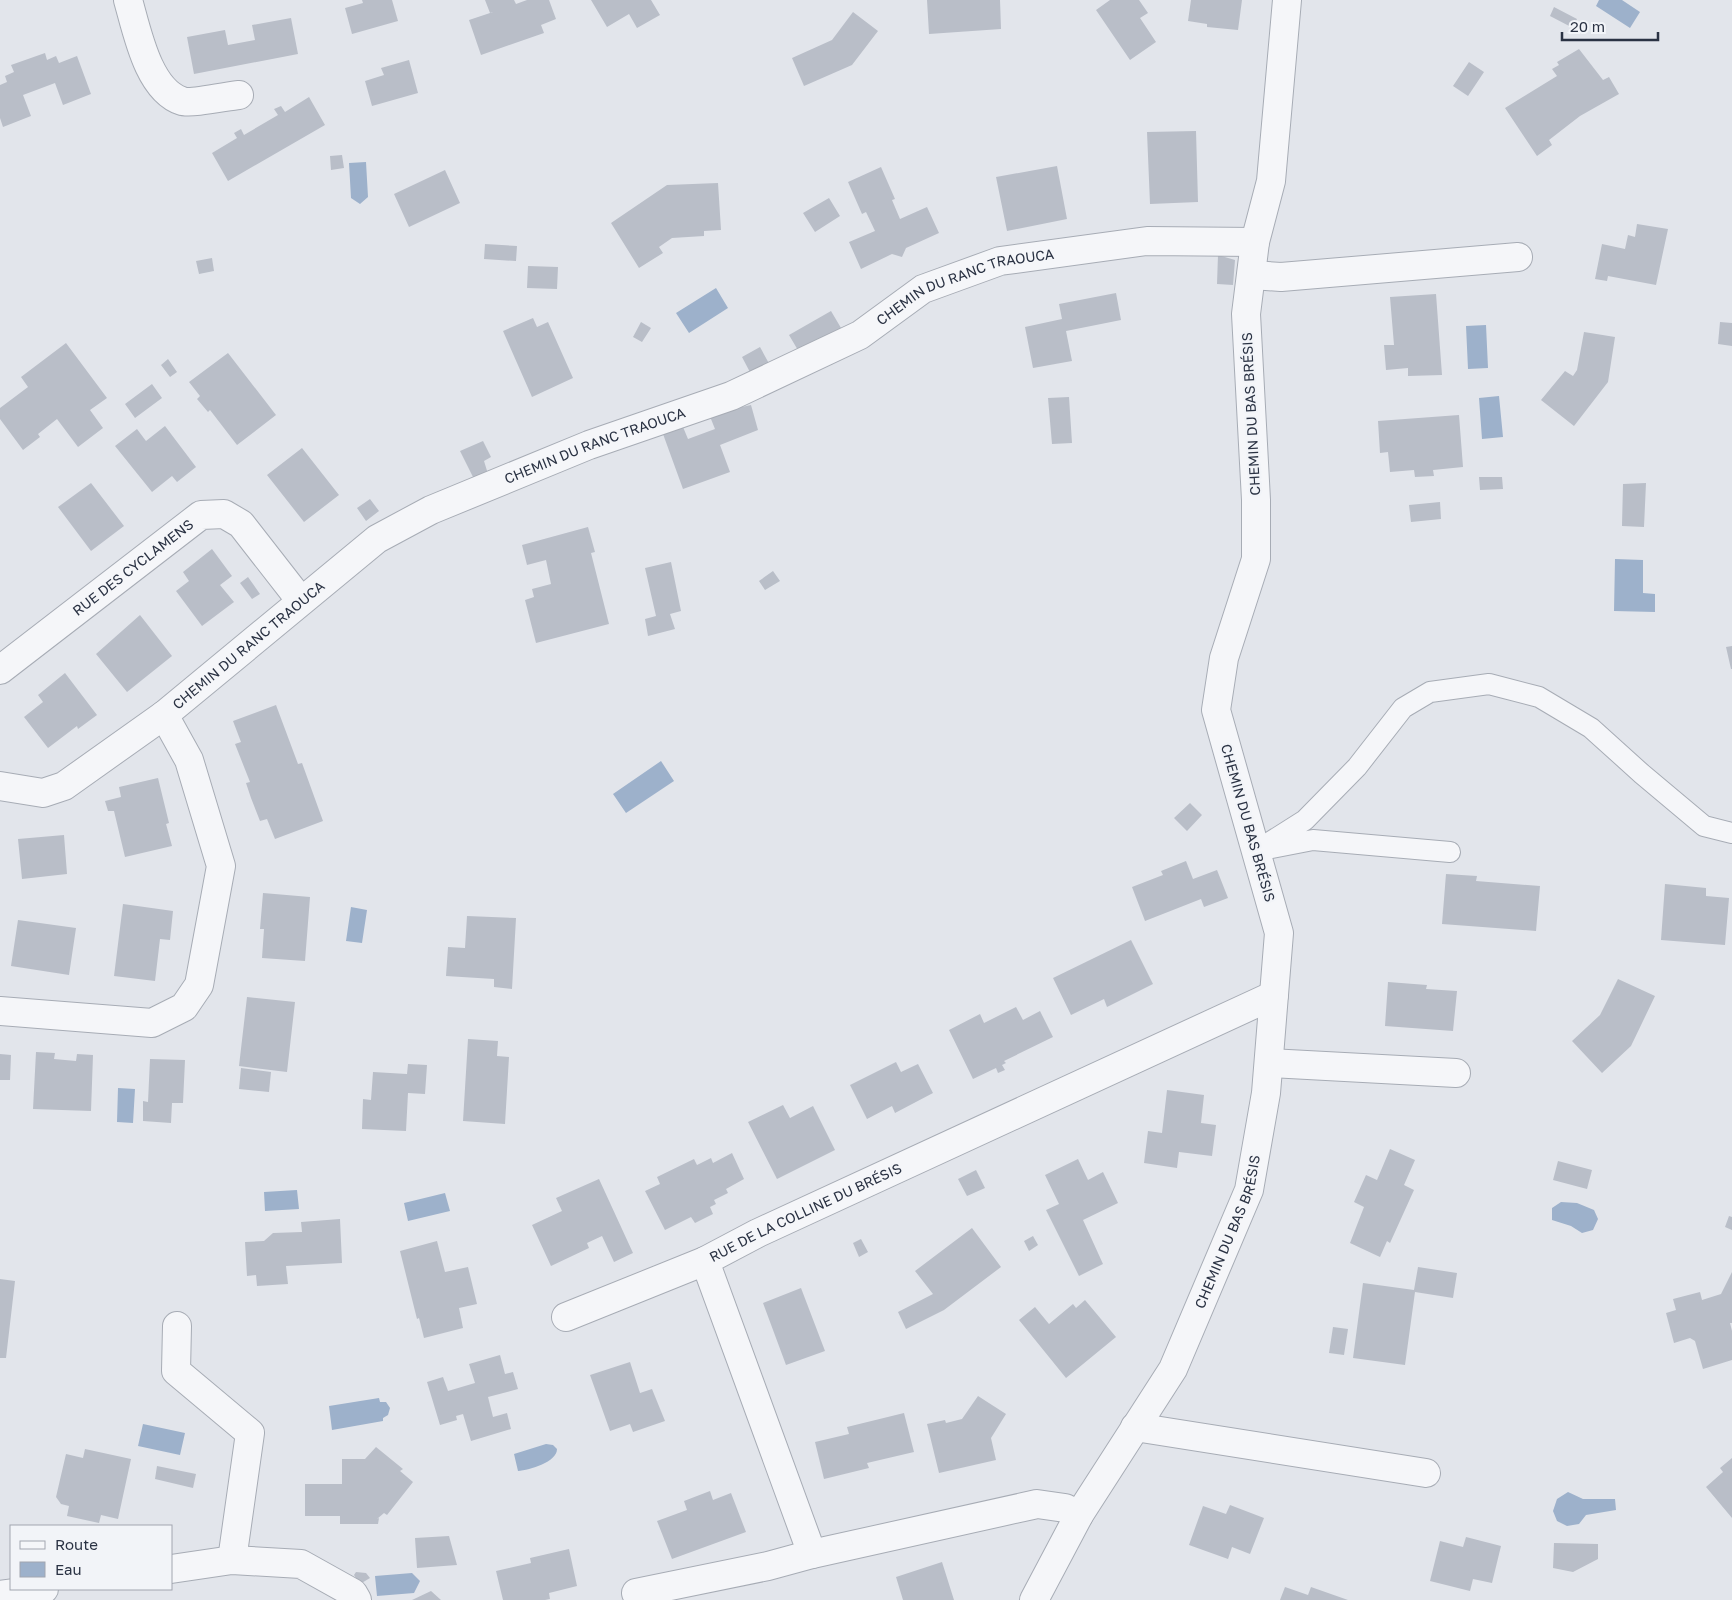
<svg xmlns="http://www.w3.org/2000/svg" width="1732" height="1600" font-family="'Golos Text',sans-serif">
<rect width="100%" height="100%" fill="#e2e5eb"/>
<!-- water -->
<path fill="#9db1cb" d="M 1599,0 L 1622,0 L 1640,12 L 1630,28 L 1596,6 Z
M 366,162 L 368,197 L 360,204 L 351,198 L 349,163 Z
M 716,288 L 728,308 L 689,333 L 676,313 Z
M 1486,325 L 1488,368 L 1468,369 L 1466,326 Z
M 1499,396 L 1503,437 L 1482,439 L 1479,398 Z
M 1615,559 L 1643,560 L 1643,593 L 1655,594 L 1655,612 L 1614,611 Z
M 661,761 L 674,781 L 626,813 L 613,794 Z
M 351,907 L 367,910 L 362,943 L 346,941 Z
M 118,1088 L 135,1089 L 133,1123 L 117,1122 Z
M 297,1190 L 299,1209 L 265,1211 L 264,1192 Z
M 445,1193 L 450,1211 L 408,1221 L 404,1203 Z
M 1561,1202 L 1577,1203 L 1594,1210 L 1598,1219 L 1593,1230 L 1582,1233 L 1571,1226 L 1552,1220 L 1552,1208 Z
M 379,1398 L 380,1402 L 386,1402 L 390,1408 L 388,1415 L 383,1418 L 383,1421 L 332,1430 L 329,1406 Z
M 143,1424 L 185,1433 L 180,1455 L 138,1446 Z
M 546,1444 L 553,1445 L 557,1449 C 557,1462 530,1470 518,1471 L 514,1454 Z
M 1568,1492 L 1583,1499 L 1615,1499 L 1616,1510 L 1586,1515 L 1579,1524 L 1567,1526 L 1557,1521 L 1553,1511 L 1557,1499 Z
M 412,1573 L 420,1581 L 414,1593 L 377,1596 L 375,1576 Z"/>
<!-- building -->
<path fill="#b9bec8" d="M 362,0 L 392,0 L 398,21 L 352,34 L 345,8 L 363,3 Z
M 485,0 L 514,0 L 516,4 L 527,0 L 549,0 L 556,19 L 541,25 L 544,33 L 481,55 L 469,20 L 505,8 L 490,13 Z
M 591,0 L 651,0 L 660,15 L 637,28 L 629,14 L 607,27 Z
M 927,0 L 1000,0 L 1001,29 L 929,34 Z
M 1110,0 L 1139,0 L 1148,13 L 1140,18 L 1156,42 L 1130,60 L 1096,10 Z
M 1191,0 L 1242,0 L 1238,30 L 1207,27 L 1207,24 L 1188,21 Z
M 1554,7 L 1577,19 L 1573,28 L 1550,16 Z
M 853,12 L 878,31 L 852,65 L 804,86 L 792,58 L 832,40 Z
M 291,18 L 298,54 L 194,74 L 187,37 L 225,30 L 228,45 L 255,40 L 252,25 Z
M 1579,49 L 1603,80 L 1609,77 L 1619,94 L 1580,116 L 1549,140 L 1552,145 L 1537,156 L 1505,108 L 1557,76 L 1552,69 L 1559,65 L 1557,62 Z
M 45,53 L 47,60 L 56,56 L 59,63 L 77,56 L 91,94 L 63,105 L 55,83 L 23,95 L 31,116 L 3,127 L 0,118 L 0,85 L 7,82 L 5,76 L 14,72 L 11,65 Z
M 409,60 L 418,93 L 372,106 L 365,81 L 384,75 L 381,68 Z
M 1469,62 L 1484,72 L 1468,96 L 1453,86 Z
M 309,97 L 325,125 L 228,181 L 212,153 L 237,138 L 234,133 L 241,129 L 244,135 L 278,115 L 274,109 L 281,106 L 285,112 Z
M 1196,131 L 1198,202 L 1150,204 L 1147,132 Z
M 342,155 L 344,168 L 331,170 L 330,156 Z
M 1057,166 L 1067,219 L 1007,231 L 996,177 Z
M 881,167 L 895,199 L 892,200 L 900,219 L 927,207 L 939,233 L 906,248 L 902,257 L 892,254 L 861,269 L 849,242 L 875,231 L 866,212 L 862,214 L 848,182 Z
M 445,170 L 460,203 L 409,227 L 394,194 Z
M 718,183 L 721,230 L 704,231 L 704,236 L 672,238 L 659,247 L 663,253 L 639,268 L 611,223 L 667,185 Z
M 829,198 L 840,216 L 815,232 L 803,213 Z
M 1637,224 L 1668,229 L 1656,285 L 1608,276 L 1607,281 L 1595,279 L 1602,244 L 1625,249 L 1628,235 L 1635,237 Z
M 485,244 L 517,246 L 516,261 L 484,259 Z
M 1218,255 L 1235,260 L 1233,285 L 1217,284 Z
M 212,258 L 214,271 L 199,274 L 196,261 Z
M 528,266 L 558,267 L 557,289 L 527,288 Z
M 1116,293 L 1121,320 L 1066,331 L 1072,361 L 1033,368 L 1025,327 L 1062,319 L 1059,304 Z
M 1436,294 L 1442,375 L 1408,376 L 1408,368 L 1386,370 L 1384,345 L 1394,345 L 1390,297 Z
M 831,311 L 844,333 L 802,357 L 789,335 Z
M 533,318 L 537,327 L 548,322 L 573,378 L 532,397 L 503,331 Z
M 641,322 L 651,328 L 642,342 L 633,337 Z
M 1720,322 L 1732,323 L 1732,346 L 1718,344 Z
M 1584,332 L 1615,337 L 1608,382 L 1574,426 L 1541,400 L 1565,371 L 1573,376 L 1577,370 Z
M 66,343 L 107,398 L 90,410 L 103,428 L 78,447 L 57,419 L 38,434 L 40,437 L 23,450 L 0,419 L 0,408 L 28,387 L 21,377 Z
M 760,347 L 772,369 L 752,376 L 742,357 Z
M 228,353 L 276,415 L 237,445 L 210,410 L 208,412 L 197,399 L 200,396 L 189,382 Z
M 168,359 L 177,372 L 170,377 L 161,365 Z
M 152,384 L 162,398 L 135,418 L 125,404 Z
M 1069,397 L 1072,443 L 1052,444 L 1048,398 Z
M 751,405 L 758,430 L 720,445 L 730,472 L 683,489 L 663,434 L 683,427 L 688,439 L 715,429 L 709,414 Z
M 1459,415 L 1463,467 L 1433,470 L 1434,476 L 1415,477 L 1414,470 L 1390,472 L 1388,452 L 1380,453 L 1378,421 Z
M 165,426 L 196,467 L 177,482 L 172,476 L 152,492 L 115,446 L 137,429 L 146,441 Z
M 483,441 L 491,457 L 484,461 L 488,474 L 474,479 L 460,451 Z
M 302,448 L 339,495 L 304,522 L 267,475 Z
M 1479,477 L 1502,477 L 1503,489 L 1480,490 Z
M 91,483 L 124,526 L 91,551 L 58,507 Z
M 1646,483 L 1644,527 L 1622,526 L 1623,484 Z
M 370,499 L 379,511 L 366,521 L 357,508 Z
M 1440,502 L 1441,519 L 1411,522 L 1409,505 Z
M 588,527 L 595,552 L 591,553 L 609,624 L 536,643 L 525,600 L 534,597 L 532,589 L 551,584 L 546,560 L 527,565 L 522,545 Z
M 212,549 L 232,576 L 220,585 L 234,602 L 202,626 L 176,591 L 189,581 L 183,572 Z
M 671,562 L 681,611 L 670,614 L 675,629 L 648,636 L 645,619 L 656,616 L 645,568 Z
M 773,571 L 780,581 L 765,590 L 759,581 Z
M 248,577 L 260,594 L 252,599 L 240,583 Z
M 140,615 L 172,656 L 127,692 L 96,654 Z
M 1732,646 L 1732,669 L 1731,669 L 1726,647 Z
M 65,673 L 97,715 L 78,729 L 77,726 L 48,748 L 24,717 L 43,702 L 38,695 Z
M 276,705 L 298,764 L 302,763 L 323,821 L 275,839 L 267,819 L 260,821 L 251,798 L 246,783 L 250,782 L 235,744 L 241,742 L 233,721 Z
M 158,778 L 169,823 L 166,824 L 172,846 L 125,857 L 114,811 L 108,811 L 105,801 L 121,797 L 119,787 Z
M 1190,803 L 1202,815 L 1187,831 L 1174,818 Z
M 64,835 L 67,874 L 22,879 L 18,839 Z
M 1186,861 L 1193,879 L 1217,870 L 1228,898 L 1204,907 L 1201,899 L 1145,921 L 1132,887 L 1163,875 L 1161,871 Z
M 1446,874 L 1477,876 L 1476,881 L 1540,886 L 1536,931 L 1442,924 Z
M 1665,884 L 1706,888 L 1706,896 L 1729,898 L 1725,945 L 1661,940 Z
M 263,893 L 310,897 L 305,961 L 262,958 L 264,929 L 260,929 Z
M 123,904 L 173,911 L 170,940 L 160,939 L 155,981 L 114,976 Z
M 467,916 L 516,918 L 512,989 L 494,987 L 494,979 L 446,976 L 448,947 L 465,948 Z
M 18,920 L 76,928 L 69,975 L 11,966 Z
M 1131,940 L 1153,984 L 1107,1007 L 1104,999 L 1071,1015 L 1053,978 Z
M 1618,979 L 1655,996 L 1631,1046 L 1602,1073 L 1572,1041 L 1600,1015 Z
M 1388,982 L 1427,985 L 1426,989 L 1457,991 L 1453,1031 L 1385,1026 Z
M 247,997 L 295,1002 L 287,1072 L 239,1066 Z
M 1016,1007 L 1023,1020 L 1040,1011 L 1053,1037 L 1004,1061 L 1006,1063 L 1002,1065 L 1005,1070 L 998,1073 L 996,1068 L 973,1079 L 949,1030 L 980,1014 L 984,1023 Z
M 468,1039 L 498,1041 L 497,1056 L 509,1057 L 505,1124 L 463,1121 Z
M 36,1052 L 55,1053 L 54,1059 L 76,1061 L 77,1054 L 93,1055 L 91,1111 L 33,1109 Z
M 0,1054 L 11,1055 L 10,1080 L 0,1080 Z
M 150,1059 L 185,1060 L 183,1103 L 172,1103 L 171,1123 L 143,1121 L 143,1101 L 148,1102 Z
M 896,1062 L 901,1072 L 918,1064 L 933,1093 L 895,1113 L 892,1106 L 867,1119 L 850,1085 Z
M 408,1064 L 427,1065 L 425,1094 L 408,1093 L 406,1131 L 362,1129 L 363,1099 L 371,1100 L 373,1072 L 407,1074 Z
M 241,1068 L 271,1072 L 269,1092 L 239,1089 Z
M 1167,1090 L 1204,1095 L 1201,1123 L 1216,1125 L 1212,1156 L 1179,1152 L 1177,1168 L 1144,1163 L 1148,1131 L 1162,1133 Z
M 783,1105 L 790,1118 L 813,1106 L 835,1150 L 777,1179 L 748,1122 Z
M 1390,1149 L 1415,1160 L 1404,1185 L 1414,1190 L 1390,1243 L 1387,1241 L 1380,1257 L 1350,1243 L 1364,1207 L 1354,1202 L 1366,1175 L 1377,1180 Z
M 732,1153 L 744,1179 L 726,1189 L 728,1193 L 714,1200 L 716,1204 L 710,1207 L 713,1214 L 695,1223 L 691,1217 L 665,1230 L 645,1191 L 660,1184 L 657,1177 L 694,1159 L 697,1165 L 711,1158 L 713,1163 Z
M 1078,1159 L 1088,1180 L 1103,1172 L 1118,1203 L 1083,1220 L 1103,1264 L 1079,1276 L 1046,1210 L 1059,1204 L 1045,1175 Z
M 1558,1161 L 1592,1170 L 1587,1189 L 1553,1180 Z
M 976,1170 L 985,1188 L 967,1196 L 958,1179 Z
M 599,1179 L 633,1253 L 614,1262 L 602,1236 L 587,1243 L 589,1248 L 551,1266 L 532,1225 L 562,1211 L 556,1198 Z
M 1729,1216 L 1732,1217 L 1732,1230 L 1725,1227 Z
M 340,1219 L 342,1263 L 286,1266 L 288,1284 L 257,1286 L 256,1275 L 247,1276 L 245,1242 L 264,1241 L 273,1233 L 302,1232 L 301,1222 Z
M 972,1228 L 1001,1267 L 944,1310 L 906,1329 L 898,1312 L 933,1294 L 915,1271 Z
M 1033,1236 L 1038,1245 L 1029,1251 L 1024,1241 Z
M 861,1239 L 868,1252 L 859,1257 L 853,1243 Z
M 437,1241 L 445,1272 L 468,1267 L 477,1304 L 459,1308 L 463,1328 L 424,1338 L 419,1318 L 417,1319 L 400,1251 Z
M 1418,1267 L 1457,1273 L 1453,1298 L 1415,1292 L 1405,1365 L 1353,1358 L 1363,1283 L 1414,1290 Z
M 1732,1272 L 1732,1323 L 1730,1323 L 1732,1331 L 1732,1360 L 1703,1369 L 1695,1341 L 1690,1338 L 1674,1343 L 1666,1313 L 1676,1310 L 1673,1299 L 1700,1292 L 1702,1300 L 1721,1294 Z
M 0,1279 L 15,1281 L 6,1358 L 0,1358 Z
M 801,1288 L 825,1351 L 786,1365 L 763,1303 Z
M 1085,1300 L 1116,1337 L 1066,1378 L 1019,1320 L 1035,1307 L 1049,1324 L 1073,1304 L 1076,1308 Z
M 1333,1327 L 1348,1329 L 1344,1355 L 1329,1353 Z
M 500,1355 L 505,1374 L 513,1372 L 518,1389 L 488,1397 L 493,1417 L 507,1413 L 511,1429 L 471,1441 L 463,1414 L 456,1416 L 457,1420 L 440,1425 L 427,1382 L 443,1377 L 448,1391 L 475,1383 L 469,1364 Z
M 630,1362 L 640,1393 L 652,1389 L 665,1421 L 633,1432 L 630,1424 L 610,1431 L 590,1375 Z
M 978,1396 L 1006,1414 L 991,1438 L 996,1460 L 939,1473 L 927,1424 L 945,1420 L 946,1423 L 962,1419 Z
M 904,1413 L 914,1452 L 867,1463 L 869,1468 L 824,1479 L 815,1442 L 849,1434 L 847,1427 Z
M 376,1447 L 403,1469 L 400,1471 L 413,1482 L 387,1515 L 384,1513 L 377,1519 L 379,1518 L 378,1524 L 340,1524 L 340,1516 L 305,1516 L 305,1484 L 342,1484 L 342,1459 L 365,1459 Z
M 85,1449 L 131,1459 L 118,1519 L 101,1515 L 99,1523 L 67,1516 L 69,1506 L 61,1504 L 56,1497 L 66,1454 L 83,1458 Z
M 1732,1458 L 1732,1518 L 1706,1487 L 1723,1472 L 1720,1468 Z
M 157,1466 L 196,1474 L 193,1488 L 155,1479 Z
M 710,1491 L 713,1500 L 731,1493 L 746,1532 L 672,1559 L 657,1521 L 687,1510 L 684,1501 Z
M 1230,1505 L 1264,1518 L 1250,1554 L 1232,1547 L 1228,1559 L 1189,1545 L 1203,1506 L 1226,1514 Z
M 449,1536 L 457,1565 L 417,1568 L 415,1538 Z
M 1466,1537 L 1501,1546 L 1492,1583 L 1473,1579 L 1470,1591 L 1430,1581 L 1440,1541 L 1463,1547 Z
M 1554,1543 L 1598,1544 L 1598,1559 L 1573,1572 L 1553,1568 Z
M 569,1549 L 577,1586 L 549,1593 L 550,1599 L 545,1600 L 503,1600 L 496,1571 L 531,1563 L 530,1558 Z
M 942,1562 L 954,1600 L 903,1600 L 896,1577 Z
M 356,1572 L 366,1573 L 370,1578 L 360,1584 L 354,1575 Z
M 1285,1587 L 1308,1595 L 1311,1587 L 1348,1600 L 1280,1600 Z
M 431,1591 L 441,1600 L 412,1600 Z"/>
<g fill="none" stroke-linecap="round" stroke-linejoin="round">
<defs>
<path id="service" d="M 1450,852 L 1313,840 L 1256,851 L 1305,820 L 1357,767 L 1403,708 L 1430,692 L 1489,684 L 1539,697 L 1591,728 L 1642,774 L 1704,826 L 1732,833"/>
<g id="minor">
<path d="M 128,0 C 137,31 148,90 182,101 C 190,104 228,96 239,95"/>
<path d="M 1252,275 L 1281,277 L 1518,257"/>
<path id="s1" d="M 0,670 L 201,515 L 224,514 L 241,524 L 301,601"/>
<path id="s2" d="M 0,786 L 43,793 L 64,786 L 164,715 L 377,539 L 431,510 L 589,445 L 731,396 L 860,335 L 923,289 L 1000,261 L 1147,241 L 1255,242"/>
<path d="M 0,1011 L 152,1023 L 184,1007 L 199,985 L 221,866 L 189,760 L 164,715"/>
<path d="M 1269,1063 L 1456,1073"/>
<path d="M 566,1317 L 705,1261"/>
<path d="M 177,1326 L 176,1371 L 250,1433 L 232,1560"/>
<path d="M 1135,1427 L 1426,1473"/>
<path id="s3" d="M 1079,1515 L 1065,1508 L 1037,1504 L 812,1554 L 705,1261 L 758,1233 L 1274,995"/>
<path d="M 171,1569 L 232,1560 L 301,1564 L 353,1593 L 357,1600"/>
<path d="M 636,1593 L 768,1566 L 812,1554"/>
<path d="M 0,1595 L 44,1589"/>
<path id="s4" d="M 1034,1600 L 1079,1515 L 1173,1369 L 1249,1190 L 1266,1093 L 1279,933 L 1216,710 L 1224,658 L 1256,559 L 1256,500 L 1246,314 L 1255,242 L 1271,181 L 1287,0"/>
</g>
</defs>
<!-- service casing -->
<use href="#service" stroke="#a7acb5" stroke-width="22"/>
<!-- minor casing -->
<use href="#minor" stroke="#a7acb5" stroke-width="30"/>
<!-- service -->
<use href="#service" stroke="#f5f6f9" stroke-width="20"/>
<!-- minor -->
<use href="#minor" stroke="#f5f6f9" stroke-width="28"/>
</g>
<g text-anchor="middle" stroke-width="4.5" stroke-linejoin="round" paint-order="stroke">
<!-- street labels -->
<g font-size="14" fill="#2a3243" stroke="#f2f4f8">
<text dy="5" stroke="none"><textPath href="#s2" startOffset="1108">CHEMIN DU RANC TRAOUCA</textPath></text>
<text transform="translate(1251 414) rotate(-93)" y="5">CHEMIN DU BAS BRÉSIS</text>
<text dy="5" stroke="none"><textPath href="#s2" startOffset="702">CHEMIN DU RANC TRAOUCA</textPath></text>
<text dy="5" stroke="none"><textPath href="#s1" startOffset="168">RUE DES CYCLAMENS</textPath></text>
<text dy="5" stroke="none"><textPath href="#s2" startOffset="298">CHEMIN DU RANC TRAOUCA</textPath></text>
<text transform="translate(1248 823) rotate(74)" y="5">CHEMIN DU BAS BRÉSIS</text>
<text dy="5" stroke="none"><textPath href="#s3" startOffset="698">RUE DE LA COLLINE DU BRÉSIS</textPath></text>
<text dy="5" stroke="none"><textPath href="#s4" startOffset="418">CHEMIN DU BAS BRÉSIS</textPath></text>
</g>
</g>
<!-- legend -->
<rect x="10" y="1525" width="162" height="65" fill="#f2f4f8" stroke="#a2a6b0"/>
<rect x="20" y="1541" width="25" height="8" fill="#f5f6f9" stroke="#a2a6b0"/>
<text x="55" y="1550" font-size="15" fill="#2a3243">Route</text>
<rect x="20" y="1562" width="25" height="15" fill="#9db1cb" stroke="#a2a6b0"/>
<text x="55" y="1575" font-size="15" fill="#2a3243">Eau</text>
<!-- scale -->
<path d="M1562 32v8h96v-8" fill="none" stroke="#2a3243" stroke-width="2.5"/>
<text x="1570" y="32" font-size="15" fill="#2a3243" stroke="#f2f4f8" stroke-width="4" paint-order="stroke">20 m</text>
</svg>
